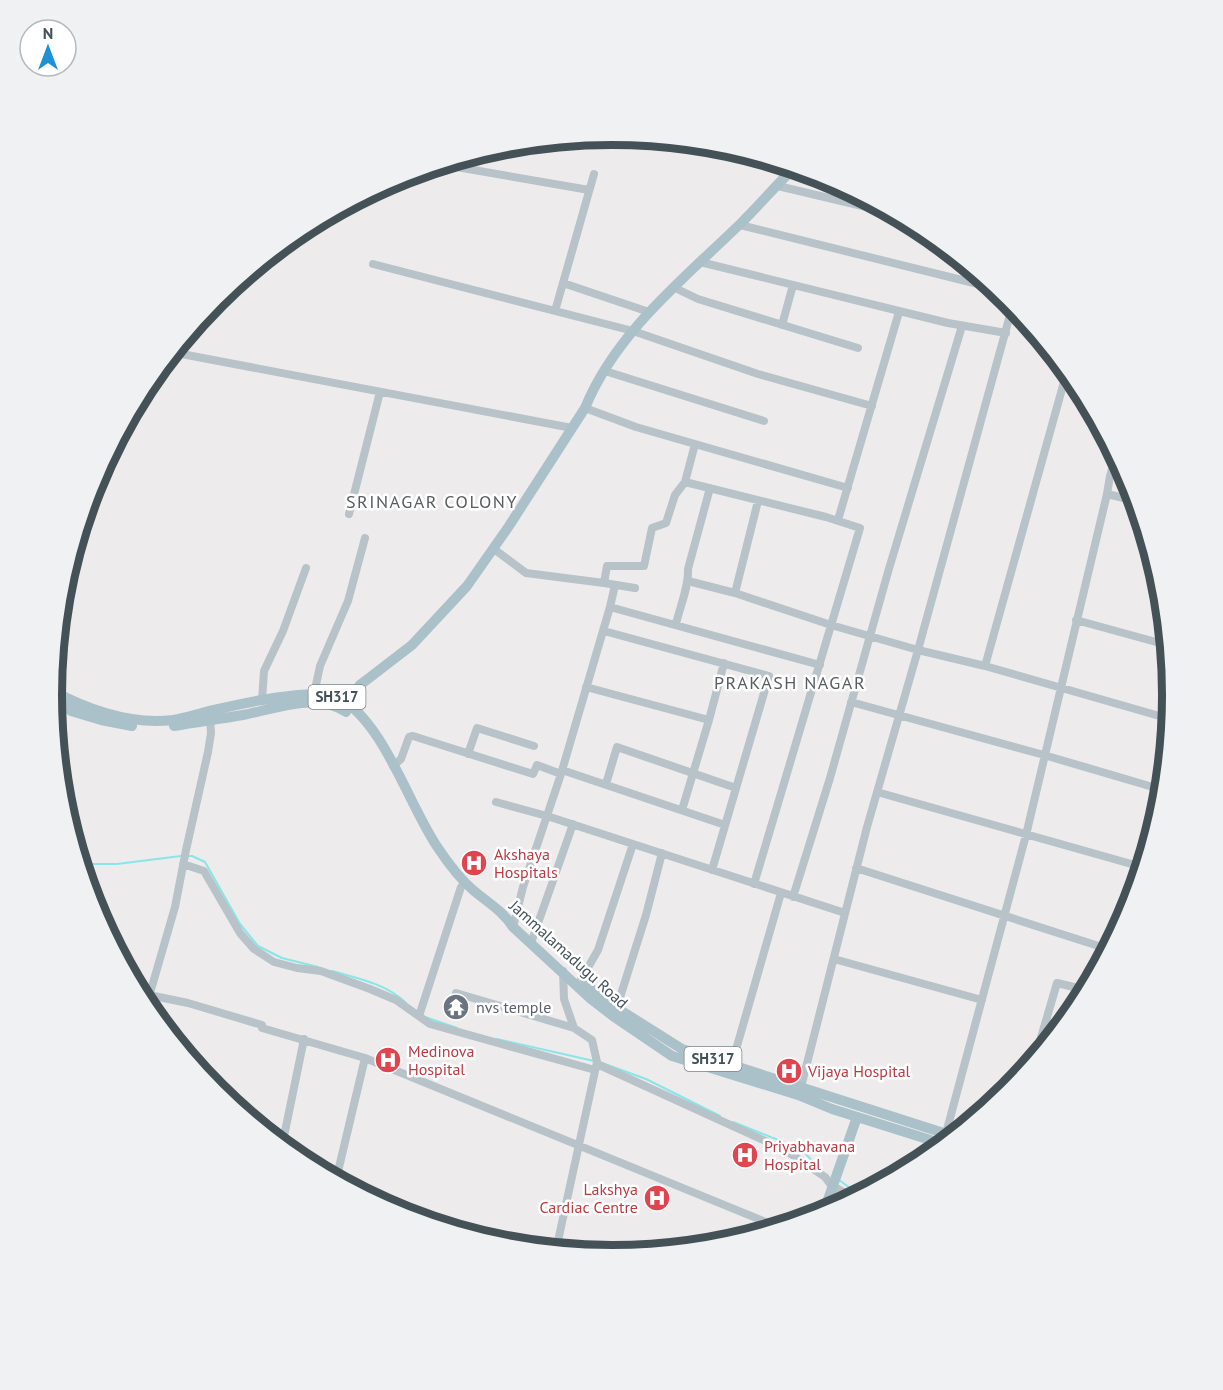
<svg xmlns="http://www.w3.org/2000/svg" width="1223" height="1390" font-family="'PT Sans',sans-serif">
<rect width="100%" height="100%" fill="#eeebec"/>
<g fill="none" stroke-linecap="round" stroke-linejoin="round">
<!-- stream -->
<path stroke="#87e6e8" stroke-width="2" d="M 187,856 L 192,856 L 205,862 L 240,924 L 258,946 L 282,958 L 318,967
M 80,864 L 117,864 L 181,856
M 332,971 C 357,978 387,984 406,1003
M 425,1017 L 457,1028
M 497,1039 L 594,1061
M 602,1063 L 646,1079 L 720,1116
M 733,1122 L 801,1149 L 821,1170
M 839,1180 L 860,1195"/>
<!-- minor -->
<path stroke="#b7c3c8" stroke-width="8" d="M 769,160 L 790,172
M 439,164 L 589,190
M 778,186 L 896,214
M 740,225 L 994,288
M 700,262 L 948,323 L 1006,333
M 373,264 L 633,331 L 758,374 L 872,406
M 563,283 L 649,312
M 675,288 L 698,299 L 858,348
M 555,311 L 594,174
M 782,325 L 793,285
M 171,352 L 572,428
M 605,371 L 764,421
M 585,408 L 636,427 L 848,488
M 685,482 L 826,517 L 860,528 L 754,884
M 1107,494 L 1136,501
M 349,514 L 380,392
M 838,520 L 899,312
M 494,549 L 526,573 L 604,583 L 607,566 L 644,566 L 652,528 L 666,523 L 675,495 L 685,482 L 695,444
M 688,581 L 735,593 L 831,625 L 918,650 L 985,666 L 1170,719
M 604,583 L 635,588
M 735,593 L 758,501
M 610,607 L 615,585
M 1076,620 L 1167,645
M 676,624 C 680,606 689,587 688,569 L 710,488
M 604,631 L 769,676 L 712,870
M 985,666 L 1067,371
M 586,687 L 709,720 L 682,810
M 314,694 L 320,666 L 348,601 L 365,538
M 262,701 L 264,671 L 283,631 L 306,568
M 851,702 L 1044,755 L 1163,790
M 709,720 L 724,663
M 468,754 L 477,728 L 534,746
M 393,766 L 401,759 L 409,737 L 413,736 L 533,774 L 537,765 L 561,774
M 562,770 L 725,825
M 606,784 L 617,747 L 736,788
M 877,792 L 1142,867
M 496,802 L 547,816 L 845,913
M 183,864 L 204,871 L 240,933 L 254,949 L 274,962 L 297,968 L 321,971 L 370,989 L 396,1000 L 430,1024 L 595,1070
M 856,868 L 1108,949
M 793,897 L 830,778 L 888,572 L 962,326
M 1121,925 L 1166,760
M 513,927 L 523,887 L 561,774 L 610,607 L 820,665
M 531,943 L 573,824
M 834,959 L 982,1000
M 563,971 L 564,999 L 574,1028
M 578,985 L 598,950 L 633,844
M 456,993 L 574,1028 L 592,1040 L 597,1062 L 556,1250
M 149,995 L 188,1003 L 262,1025 L 262,1028 L 365,1058 L 778,1227
M 146,1007 L 175,907 L 186,850 L 208,752 L 211,733 L 210,716
M 616,1010 L 646,915 L 662,853
M 419,1016 L 461,887
M 1035,1058 L 1057,983 L 1086,990
M 597,1064 L 785,1150 L 825,1177 L 831,1185 L 854,1198
M 731,1067 L 781,893
M 800,1091 L 867,827 L 918,650 L 1013,304
M 945,1137 L 1026,835 L 1107,494 L 1110,476 L 1116,456
M 282,1146 L 304,1039
M 336,1180 L 365,1058"/>
<!-- major -->
<path stroke="#abc1ca" stroke-width="10" d="M 51,690 C 88,710 131,725 173,720 C 185,718 197,714 209,711 C 235,705 316,686 339,698 C 384,722 409,806 438,848 C 448,863 459,878 473,890 C 487,902 503,911 513,927 L 591,999 L 613,1016 L 672,1056 L 798,1095 L 832,1109 L 943,1144
M 51,697 L 71,711 L 101,720 L 132,726
M 341,708 L 360,685 L 412,645 L 467,586 L 509,526 L 585,408 C 615,334 681,281 737,227 C 757,208 775,186 794,168
M 174,726 C 197,722 220,719 243,715 C 274,709 317,692 346,712
M 585,983 L 601,998 L 682,1049 L 953,1136
M 823,1214 L 857,1117"/>
</g>
<!-- icons -->
<defs>
<symbol id="hospital-disc" viewBox="-11 -11 22 22"><circle r="9.5" fill="#e0444e" stroke="#fff"/><path d="M-5-5h3v3.5h4V-5h3V5h-3V1.5h-4V5h-3Z" fill="#fff"/></symbol>
<symbol id="temple-disc" viewBox="-11 -11 22 22"><circle r="9.5" fill="#6b7280" stroke="#fff"/><path d="M0-6L5-2H3V0L6.5 2.5H4V6H1.5V3h-3V6H-4V2.5H-6.5L-3 0V-2H-5Z" fill="#fff"/></symbol>
</defs>
<g fill-rule="evenodd">
<use href="#hospital-disc" x="459" y="848" width="30" height="30"/>
<use href="#temple-disc" x="441" y="992" width="30" height="30"/>
<use href="#hospital-disc" x="373" y="1045" width="30" height="30"/>
<use href="#hospital-disc" x="774" y="1056" width="30" height="30"/>
<use href="#hospital-disc" x="730" y="1140" width="30" height="30"/>
<use href="#hospital-disc" x="642" y="1183" width="30" height="30"/>
</g>
<g text-anchor="middle" stroke-width="5" stroke-linejoin="round" paint-order="stroke">
<!-- shield labels -->
<g fill="#fff" stroke="#7c868a" stroke-width="1.5">
<rect x="308.5" y="685" width="57" height="24" rx="4.5"/>
<rect x="684.5" y="1047" width="57" height="24" rx="4.5"/>
</g>
<g font-size="15" font-weight="bold" fill="#445258">
<text x="337" y="702">SH317</text>
<text x="713" y="1064">SH317</text>
</g>
<!-- health labels -->
<g font-size="16" fill="#be3a42" stroke="#fff" text-anchor="start">
<text x="494" y="860">Akshaya<tspan x="494" dy="18">Hospitals</tspan></text>
<text x="408" y="1057">Medinova<tspan x="408" dy="18">Hospital</tspan></text>
<text x="808" y="1077">Vijaya Hospital</text>
<text x="764" y="1152">Priyabhavana<tspan x="764" dy="18">Hospital</tspan></text>
<text x="638" y="1195" text-anchor="end">Lakshya<tspan x="638" dy="18">Cardiac Centre</tspan></text>
</g>
<!-- street labels -->
<g font-size="16" fill="#445258" stroke="#fff">
<text transform="translate(569 954) rotate(42)" y="6">Jammalamadugu Road</text>
</g>
<!-- worship labels -->
<g font-size="16" fill="#5b616d" stroke="#fff" text-anchor="start">
<text x="476" y="1013">nvs temple</text>
</g>
<!-- neighbourhood labels -->
<g font-size="18" letter-spacing="1.5" fill="#585d60" stroke="#fff">
<text x="432" y="508">SRINAGAR COLONY</text>
<text x="790" y="689">PRAKASH NAGAR</text>
</g>
</g>
<!-- crop -->
<path d="M0 0H1223V1390H0ZM62 695a550 550 0 1 1 1100 0a550 550 0 1 1-1100 0Z" fill="#f0f1f2" fill-rule="evenodd"/>
<path fill="none" stroke="#445258" stroke-width="8" d="M62 695a550 550 0 1 1 1100 0a550 550 0 1 1-1100 0Z"/>
<!-- north arrow -->
<g transform="translate(48 48)"><circle r="28" fill="#ffffff" stroke="#b4babc" stroke-width="1.5"/>
<path d="M0-4.5L10 22L0 15L-10 22Z" fill="#1e91d5"/>
<text y="-9" font-size="16" font-weight="bold" text-anchor="middle" fill="#445258">N</text>
</g>
</svg>
